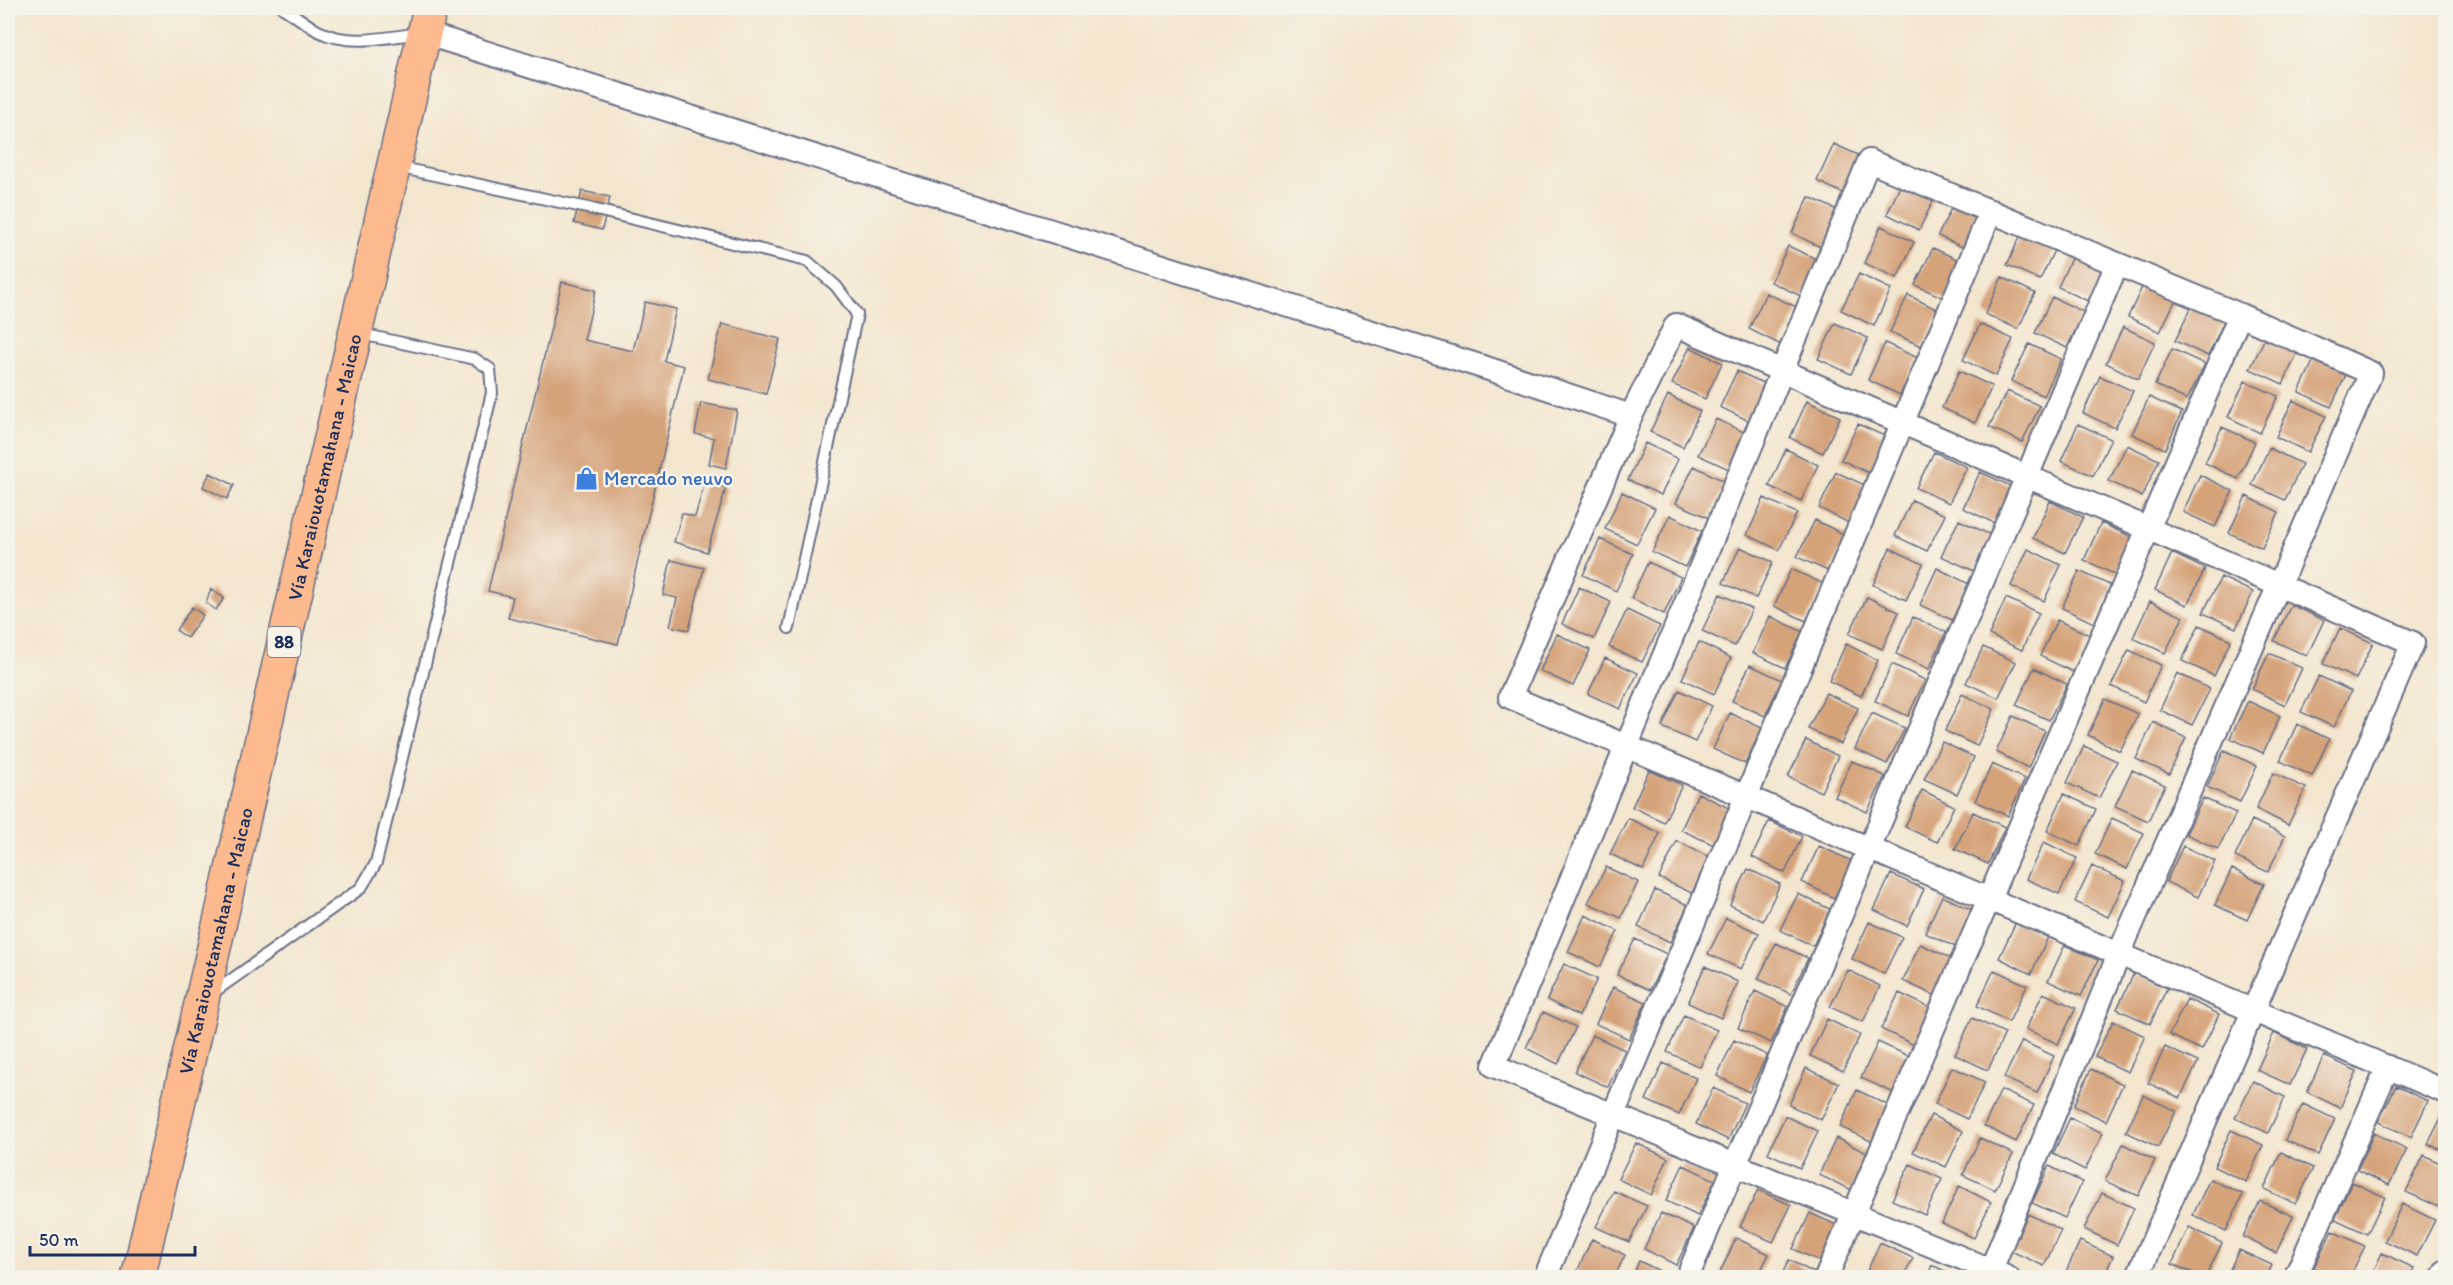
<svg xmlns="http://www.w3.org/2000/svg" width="2453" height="1285" font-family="Itim,sans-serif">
<rect width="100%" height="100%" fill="#f7f3e8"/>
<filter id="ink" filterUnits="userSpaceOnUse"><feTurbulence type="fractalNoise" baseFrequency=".0167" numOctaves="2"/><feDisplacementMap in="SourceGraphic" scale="12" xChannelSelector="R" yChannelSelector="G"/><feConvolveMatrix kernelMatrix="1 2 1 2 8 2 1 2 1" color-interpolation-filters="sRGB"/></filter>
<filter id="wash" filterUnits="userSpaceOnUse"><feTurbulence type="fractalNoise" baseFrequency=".008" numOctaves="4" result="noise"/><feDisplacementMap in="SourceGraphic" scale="24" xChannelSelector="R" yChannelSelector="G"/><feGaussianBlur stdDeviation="1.35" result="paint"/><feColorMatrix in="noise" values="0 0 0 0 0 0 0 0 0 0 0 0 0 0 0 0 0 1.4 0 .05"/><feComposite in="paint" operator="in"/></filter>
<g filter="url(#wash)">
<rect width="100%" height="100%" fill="#f3e6cf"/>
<g id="blocks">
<!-- building -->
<path fill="#d5a37a" d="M 1834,144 L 1867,159 L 1849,196 L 1817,181 Z
M 1904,178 L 1937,193 L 1919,230 L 1887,214 Z
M 582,191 L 610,197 L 602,230 L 574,223 Z
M 1809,197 L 1842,212 L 1824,249 L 1792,233 Z
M 1955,200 L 1988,215 L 1971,251 L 1938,236 Z
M 1881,226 L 1914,242 L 1897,278 L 1864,263 Z
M 2024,228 L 2057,244 L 2040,280 L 2007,265 Z
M 1788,246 L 1821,261 L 1803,297 L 1771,282 Z
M 1933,248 L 1965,263 L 1948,300 L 1915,285 Z
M 2075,250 L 2108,265 L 2090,302 L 2058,287 Z
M 1859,274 L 1891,289 L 1874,326 L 1841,310 Z
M 2002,277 L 2035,293 L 2018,329 L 1985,314 Z
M 2145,281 L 2178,295 L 2160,332 L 2128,317 Z
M 562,282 L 596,290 L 584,340 L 633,351 L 645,302 L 676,309 L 664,361 L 684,366 L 618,644 L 508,618 L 513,597 L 488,591 Z
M 1766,293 L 1799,308 L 1781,345 L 1749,329 Z
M 1908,295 L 1940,311 L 1923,347 L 1890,332 Z
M 2052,297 L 2084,312 L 2067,348 L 2035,333 Z
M 2193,304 L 2225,319 L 2208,356 L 2175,341 Z
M 1835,323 L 1868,338 L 1851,374 L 1818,359 Z
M 722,324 L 780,339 L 766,394 L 708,379 Z
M 1980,324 L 2013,339 L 1996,376 L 1963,360 Z
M 2123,327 L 2155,342 L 2138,379 L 2106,363 Z
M 2268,332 L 2300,347 L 2283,384 L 2250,369 Z
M 1885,343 L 1918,358 L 1900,395 L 1868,380 Z
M 2029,344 L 2061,359 L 2044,396 L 2011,381 Z
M 1690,347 L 1722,363 L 1705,399 L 1672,384 Z
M 2172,349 L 2205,364 L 2187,400 L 2155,385 Z
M 2316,355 L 2348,370 L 2331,407 L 2299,392 Z
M 1737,371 L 1770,386 L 1753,423 L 1720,407 Z
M 1959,371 L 1992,386 L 1975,423 L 1942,408 Z
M 2100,376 L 2133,391 L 2115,428 L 2083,413 Z
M 2245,381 L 2278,396 L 2260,433 L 2228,417 Z
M 2007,391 L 2040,406 L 2022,442 L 1989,427 Z
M 1668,395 L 1700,411 L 1683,447 L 1650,432 Z
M 2149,397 L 2182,412 L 2165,449 L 2132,434 Z
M 2293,400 L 2326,416 L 2308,452 L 2276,437 Z
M 1807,401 L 1840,417 L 1823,453 L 1790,438 Z
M 701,403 L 737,410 L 726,468 L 709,464 L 714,438 L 695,434 Z
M 1716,419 L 1748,434 L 1731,470 L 1698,455 Z
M 1858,424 L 1891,439 L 1873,475 L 1841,460 Z
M 2078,424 L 2111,439 L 2093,476 L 2061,461 Z
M 2222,427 L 2255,442 L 2238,479 L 2205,463 Z
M 1645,443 L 1678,459 L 1661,495 L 1628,480 Z
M 2127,445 L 2159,460 L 2142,497 L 2109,481 Z
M 2269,448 L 2302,464 L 2285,500 L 2252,485 Z
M 1786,449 L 1818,465 L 1801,501 L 1769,486 Z
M 1934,452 L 1967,467 L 1949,503 L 1916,488 Z
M 1694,466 L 1726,482 L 1709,518 L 1676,503 Z
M 1836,472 L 1869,487 L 1851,524 L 1819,508 Z
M 1980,472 L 2013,487 L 1996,524 L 1963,508 Z
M 210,473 L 234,485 L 227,499 L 203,487 Z
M 2200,475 L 2233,491 L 2215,527 L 2183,512 Z
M 705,482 L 726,488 L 707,552 L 674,542 L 682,513 L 695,517 Z
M 1622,492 L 1655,508 L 1637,544 L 1605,529 Z
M 2246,496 L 2279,512 L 2262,548 L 2229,533 Z
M 1764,498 L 1797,513 L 1779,550 L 1747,535 Z
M 1912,500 L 1945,515 L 1927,551 L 1895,536 Z
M 2050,501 L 2083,517 L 2065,553 L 2033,538 Z
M 1670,515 L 1702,531 L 1685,567 L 1652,552 Z
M 1815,520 L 1847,536 L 1830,572 L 1797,557 Z
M 1959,520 L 1991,535 L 1974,571 L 1941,556 Z
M 2101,523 L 2134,538 L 2116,575 L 2084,560 Z
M 1600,539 L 1633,554 L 1616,591 L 1583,575 Z
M 1740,547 L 1773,562 L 1756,598 L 1723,583 Z
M 1890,548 L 1923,564 L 1906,600 L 1873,585 Z
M 2028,549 L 2061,565 L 2044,601 L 2011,586 Z
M 2172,553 L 2205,569 L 2187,605 L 2155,590 Z
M 671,560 L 704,568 L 689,630 L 670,626 L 677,598 L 663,595 Z
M 1648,562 L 1681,577 L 1664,614 L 1631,598 Z
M 1937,568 L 1969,584 L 1952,620 L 1920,605 Z
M 1791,569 L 1824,584 L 1806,621 L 1774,606 Z
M 2079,571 L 2112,586 L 2094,623 L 2062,608 Z
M 2221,577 L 2253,592 L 2236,628 L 2203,613 Z
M 1579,587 L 1611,602 L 1594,639 L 1562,624 Z
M 211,589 L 224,598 L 216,610 L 206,603 Z
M 1720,594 L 1752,609 L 1735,646 L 1702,631 Z
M 1867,597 L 1899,612 L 1882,649 L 1849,634 Z
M 2006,598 L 2039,613 L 2022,650 L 1989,635 Z
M 2150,601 L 2183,617 L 2165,653 L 2133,638 Z
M 2291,605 L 2324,620 L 2307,656 L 2274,641 Z
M 192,607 L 203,615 L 187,638 L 176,630 Z
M 1627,610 L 1660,626 L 1642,662 L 1609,647 Z
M 1770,616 L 1803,632 L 1785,668 L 1753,653 Z
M 1913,617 L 1946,632 L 1929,669 L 1896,654 Z
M 2057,620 L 2090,635 L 2073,672 L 2040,656 Z
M 2199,625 L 2231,640 L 2214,676 L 2182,661 Z
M 2340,628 L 2373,643 L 2356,679 L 2323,664 Z
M 1557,634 L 1590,650 L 1573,686 L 1540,671 Z
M 1699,642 L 1731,658 L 1714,694 L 1682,679 Z
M 1846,644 L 1878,660 L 1861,696 L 1829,681 Z
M 1983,647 L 2016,662 L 1998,698 L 1966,683 Z
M 2129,650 L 2161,665 L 2144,702 L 2111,686 Z
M 2269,653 L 2302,668 L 2285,705 L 2252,689 Z
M 1605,658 L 1638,673 L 1620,709 L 1588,694 Z
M 1892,664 L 1925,680 L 1908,716 L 1875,701 Z
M 1750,665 L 1782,680 L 1765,716 L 1732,701 Z
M 2034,668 L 2067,684 L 2049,720 L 2016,705 Z
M 2177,673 L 2210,689 L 2192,725 L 2160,710 Z
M 2319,676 L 2351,691 L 2334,727 L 2301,712 Z
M 1679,690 L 1712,706 L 1695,742 L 1662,727 Z
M 1826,693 L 1858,708 L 1841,744 L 1808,729 Z
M 1962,694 L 1994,709 L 1977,746 L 1945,731 Z
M 2105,699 L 2138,714 L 2120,751 L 2088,735 Z
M 2248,701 L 2280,716 L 2263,753 L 2230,738 Z
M 1730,713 L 1762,728 L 1745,764 L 1713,749 Z
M 1872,713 L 1905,728 L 1887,764 L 1855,749 Z
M 2013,716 L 2045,731 L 2028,768 L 1996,752 Z
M 2153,722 L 2186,738 L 2169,774 L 2136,759 Z
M 2297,724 L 2329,739 L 2312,776 L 2280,761 Z
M 1806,740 L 1838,756 L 1821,792 L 1788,777 Z
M 1942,742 L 1974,757 L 1957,794 L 1924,779 Z
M 2084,746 L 2117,761 L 2099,798 L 2067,783 Z
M 2224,750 L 2257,766 L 2240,802 L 2207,787 Z
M 1852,761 L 1885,776 L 1867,812 L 1835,797 Z
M 1992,764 L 2025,779 L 2008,816 L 1975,801 Z
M 1649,770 L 1682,785 L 1664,822 L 1632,807 Z
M 2132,770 L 2165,785 L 2148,821 L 2115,806 Z
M 2273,773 L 2306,788 L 2288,825 L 2256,809 Z
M 1922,790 L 1954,806 L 1937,842 L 1905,827 Z
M 1698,793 L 1731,809 L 1714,845 L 1681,830 Z
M 2064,794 L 2096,809 L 2079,846 L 2047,831 Z
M 2203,798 L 2236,813 L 2218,849 L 2186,834 Z
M 1973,812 L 2005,827 L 1988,864 L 1955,849 Z
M 1628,818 L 1660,833 L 1643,870 L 1610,854 Z
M 2112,818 L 2144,833 L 2127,869 L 2095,854 Z
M 2252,820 L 2285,836 L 2268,872 L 2235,857 Z
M 1769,821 L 1802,836 L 1785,873 L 1752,857 Z
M 1677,841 L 1709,857 L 1692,893 L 1659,878 Z
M 2044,842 L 2077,858 L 2059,894 L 2026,879 Z
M 1819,846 L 1852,861 L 1834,898 L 1802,882 Z
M 2183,846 L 2215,861 L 2198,897 L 2166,882 Z
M 2092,866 L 2125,881 L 2108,917 L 2075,902 Z
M 1606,867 L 1638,882 L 1621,918 L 1588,903 Z
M 1748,869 L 1780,884 L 1763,921 L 1730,905 Z
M 2232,869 L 2264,884 L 2247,920 L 2215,905 Z
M 1891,874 L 1924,889 L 1907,926 L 1874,910 Z
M 1655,890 L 1688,905 L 1670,942 L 1638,927 Z
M 1798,894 L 1830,909 L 1813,946 L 1780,930 Z
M 1942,896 L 1975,911 L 1958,948 L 1925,933 Z
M 1585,915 L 1618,931 L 1600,967 L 1568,952 Z
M 1726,918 L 1759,933 L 1741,969 L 1708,954 Z
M 1869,922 L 1902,937 L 1884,974 L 1852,959 Z
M 2016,922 L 2048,937 L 2031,974 L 1999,958 Z
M 1635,939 L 1667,954 L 1650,990 L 1617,975 Z
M 1776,943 L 1808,958 L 1791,994 L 1758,979 Z
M 1920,944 L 1953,959 L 1936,996 L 1903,981 Z
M 2065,945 L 2098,960 L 2081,996 L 2048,981 Z
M 1564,964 L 1597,979 L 1579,1016 L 1547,1000 Z
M 1705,966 L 1738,982 L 1721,1018 L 1688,1003 Z
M 1848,970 L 1880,986 L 1863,1022 L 1830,1007 Z
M 1994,970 L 2027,985 L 2009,1022 L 1977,1006 Z
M 2134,973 L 2167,988 L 2150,1024 L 2117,1009 Z
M 1613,987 L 1646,1002 L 1629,1039 L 1596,1024 Z
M 1755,991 L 1788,1007 L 1771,1043 L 1738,1028 Z
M 1899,993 L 1931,1008 L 1914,1045 L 1881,1029 Z
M 2043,993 L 2076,1008 L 2058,1044 L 2026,1029 Z
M 2187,999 L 2219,1014 L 2202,1050 L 2169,1035 Z
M 1543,1012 L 1576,1027 L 1558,1064 L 1526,1048 Z
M 1684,1015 L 1717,1030 L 1700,1067 L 1667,1052 Z
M 1972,1018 L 2005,1033 L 1988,1070 L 1955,1055 Z
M 1827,1019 L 1860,1035 L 1843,1071 L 1810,1056 Z
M 2113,1021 L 2145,1036 L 2128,1072 L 2095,1057 Z
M 2274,1033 L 2307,1049 L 2290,1085 L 2257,1070 Z
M 1592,1035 L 1625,1050 L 1608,1087 L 1575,1072 Z
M 1734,1040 L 1767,1055 L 1749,1092 L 1717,1076 Z
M 2022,1041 L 2054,1056 L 2037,1093 L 2004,1078 Z
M 1878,1042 L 1911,1057 L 1894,1093 L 1861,1078 Z
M 2165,1047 L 2198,1062 L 2180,1098 L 2148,1083 Z
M 2324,1056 L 2357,1071 L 2340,1108 L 2307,1092 Z
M 1663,1063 L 1696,1078 L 1679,1115 L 1646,1100 Z
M 1952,1067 L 1985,1082 L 1967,1119 L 1935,1104 Z
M 1806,1068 L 1839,1083 L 1821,1120 L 1789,1105 Z
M 2091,1069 L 2123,1084 L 2106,1121 L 2074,1106 Z
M 2253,1081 L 2285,1097 L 2268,1133 L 2235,1118 Z
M 2396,1086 L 2428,1101 L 2411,1137 L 2378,1122 Z
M 1713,1088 L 1745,1103 L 1728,1140 L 1696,1124 Z
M 1857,1090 L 1890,1106 L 1873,1142 L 1840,1127 Z
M 2001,1090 L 2034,1105 L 2016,1142 L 1984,1126 Z
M 2143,1095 L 2176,1111 L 2158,1147 L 2126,1132 Z
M 2303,1104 L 2335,1119 L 2318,1155 L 2285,1140 Z
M 2446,1108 L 2446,1152 L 2428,1144 Z
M 1931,1115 L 1963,1131 L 1946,1167 L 1913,1152 Z
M 1785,1116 L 1818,1131 L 1800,1168 L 1768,1153 Z
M 2070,1118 L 2103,1133 L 2085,1170 L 2053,1154 Z
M 2231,1130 L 2263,1145 L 2246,1182 L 2214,1167 Z
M 2374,1133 L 2407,1149 L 2389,1185 L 2357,1170 Z
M 1836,1138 L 1869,1154 L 1852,1190 L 1819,1175 Z
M 1980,1138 L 2013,1154 L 1995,1190 L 1963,1175 Z
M 1636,1143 L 1668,1158 L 1651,1195 L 1618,1179 Z
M 2123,1144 L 2155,1160 L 2138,1196 L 2105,1181 Z
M 2281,1152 L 2313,1168 L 2296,1204 L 2264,1189 Z
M 2424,1155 L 2446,1166 L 2446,1194 L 2439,1207 L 2406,1192 Z
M 1910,1164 L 1942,1179 L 1925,1215 L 1892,1200 Z
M 1683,1165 L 1715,1180 L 1698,1216 L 1666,1201 Z
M 2049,1166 L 2082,1182 L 2065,1218 L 2032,1203 Z
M 2210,1179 L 2243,1194 L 2226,1231 L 2193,1215 Z
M 2352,1182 L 2385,1197 L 2367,1234 L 2335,1219 Z
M 1959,1186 L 1991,1202 L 1974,1238 L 1942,1223 Z
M 1758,1190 L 1791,1205 L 1773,1242 L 1740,1227 Z
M 1614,1191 L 1647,1206 L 1629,1242 L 1596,1227 Z
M 2102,1193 L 2134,1208 L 2117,1245 L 2084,1229 Z
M 2260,1201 L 2293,1216 L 2276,1253 L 2243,1237 Z
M 2402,1204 L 2435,1220 L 2417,1256 L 2385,1241 Z
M 1661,1213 L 1694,1228 L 1676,1265 L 1644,1249 Z
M 1810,1213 L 1843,1228 L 1826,1264 L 1793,1249 Z
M 2028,1214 L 2061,1230 L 2044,1266 L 2011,1251 Z
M 2189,1227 L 2222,1243 L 2205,1278 L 2172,1264 Z
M 2332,1231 L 2365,1246 L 2349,1278 L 2336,1278 L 2314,1267 Z
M 1736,1238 L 1769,1254 L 1757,1278 L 1725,1278 L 1719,1275 Z
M 1592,1239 L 1625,1255 L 1614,1278 L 1575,1276 Z
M 2080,1241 L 2113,1256 L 2103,1278 L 2063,1278 Z
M 1880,1243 L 1913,1258 L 1903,1278 L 1864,1278 Z
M 2239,1250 L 2272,1265 L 2266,1278 L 2226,1278 Z
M 2382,1253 L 2414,1268 L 2410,1278 L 2370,1278 Z
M 1789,1260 L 1824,1278 L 1780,1278 Z
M 1639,1261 L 1674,1278 L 1632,1278 Z
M 1932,1265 L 1959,1278 L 1927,1278 Z"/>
</g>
</g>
<g filter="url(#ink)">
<use href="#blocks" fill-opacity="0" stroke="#676f86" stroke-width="1.5"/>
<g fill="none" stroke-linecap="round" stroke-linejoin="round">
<defs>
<path id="service" d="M 283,8 C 295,15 306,24 318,31 C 350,47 387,37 421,33
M 397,167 L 592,209 L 807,261 L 836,286 L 857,314 L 789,628
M 211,994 L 361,888 L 376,863 L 492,393 L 490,369 L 475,359 L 357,333"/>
<path id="minor" d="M 424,33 L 1486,368 L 1631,416
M 1545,1278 L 1991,211
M 1687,1278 L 2117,264
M 1826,1278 L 2240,315
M 1987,1278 L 1991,1270 L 2119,954 L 2371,373 L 2240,315 L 1869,161 L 1494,1066 L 1991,1270 L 2008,1278
M 2137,1278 L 2413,643 L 1676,325 L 1631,416 L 1510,697 C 1822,829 2134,960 2446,1092
M 2295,1278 L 2388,1067
M 2442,1278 L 2446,1271"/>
<g id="trunk">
<path id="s1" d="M 138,1278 L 430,8"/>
</g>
</defs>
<!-- service casing -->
<use href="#service" stroke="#676f86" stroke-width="14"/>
<!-- minor casing -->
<use href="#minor" stroke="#676f86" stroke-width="26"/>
<!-- trunk casing -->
<use href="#trunk" stroke="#676f86" stroke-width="36"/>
<!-- service -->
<use href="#service" stroke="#fff" stroke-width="10"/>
<!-- minor -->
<use href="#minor" stroke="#fff" stroke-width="22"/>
<!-- trunk -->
<use href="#trunk" stroke="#fcba8e" stroke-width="33"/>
</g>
</g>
<!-- icons -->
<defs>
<symbol id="shop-bare" viewBox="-9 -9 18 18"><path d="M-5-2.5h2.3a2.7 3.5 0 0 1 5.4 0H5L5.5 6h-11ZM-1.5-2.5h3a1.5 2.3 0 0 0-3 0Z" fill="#3f7fe0" stroke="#f7f3e8" stroke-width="2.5" paint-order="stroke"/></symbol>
</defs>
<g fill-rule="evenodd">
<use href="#shop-bare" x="570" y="462" width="33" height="33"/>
</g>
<g text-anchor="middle" stroke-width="5" stroke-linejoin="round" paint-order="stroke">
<!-- shield labels -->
<rect fill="#f7f3e8" stroke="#5d6a87" stroke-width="1.5" x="267.5" y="627" width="33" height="30" rx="4.5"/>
<g font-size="18" font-weight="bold" fill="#1b2f5e">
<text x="284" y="648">88</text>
</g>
<!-- street labels -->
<g font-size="20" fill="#1b2f5e" stroke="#f7f3e8">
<text dy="7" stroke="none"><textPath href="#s1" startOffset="832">Vía Karaiouotamahana - Maicao</textPath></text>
<text dy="7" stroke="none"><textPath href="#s1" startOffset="346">Vía Karaiouotamahana - Maicao</textPath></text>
</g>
<!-- shop labels -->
<g font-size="20" fill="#366cbe" stroke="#f7f3e8" text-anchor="start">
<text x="604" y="485">Mercado neuvo</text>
</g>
</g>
<!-- margin -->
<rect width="2453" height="1285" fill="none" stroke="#f7f3e8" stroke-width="30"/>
<!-- scale -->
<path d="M30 1246v9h165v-9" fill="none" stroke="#1b2f5e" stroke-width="3"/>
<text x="39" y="1246" font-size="18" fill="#1b2f5e" stroke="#f7f3e8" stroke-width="4.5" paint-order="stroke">50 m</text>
</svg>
